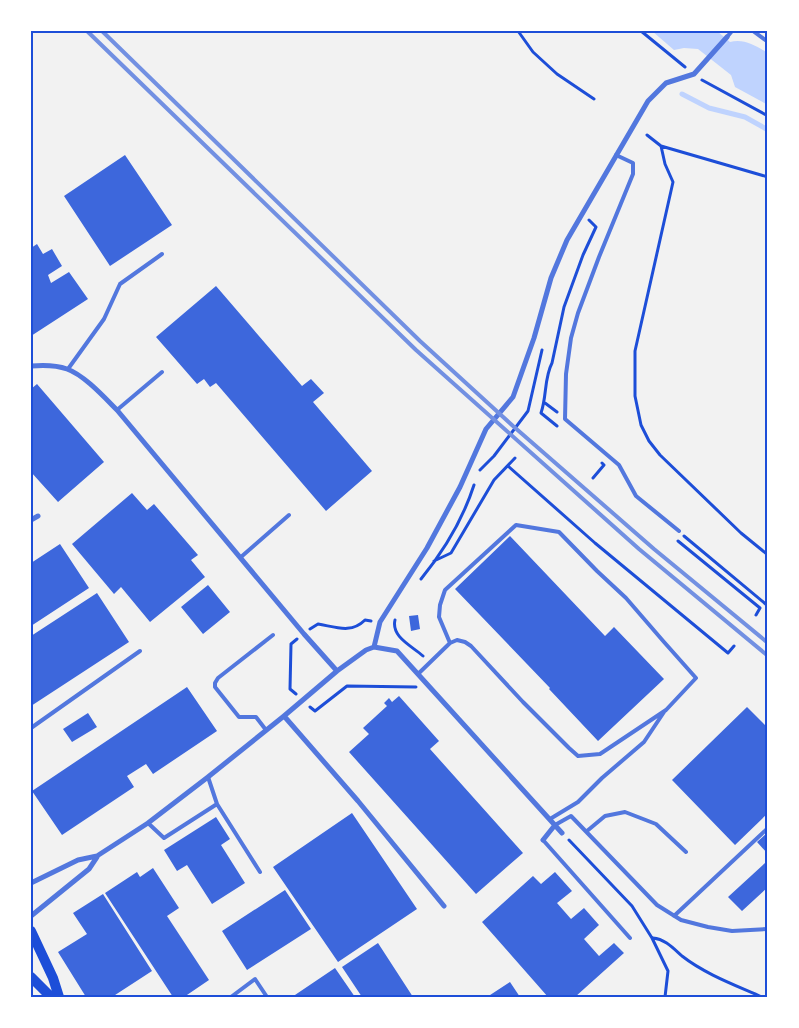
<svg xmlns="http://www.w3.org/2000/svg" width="799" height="1028" font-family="Inter,sans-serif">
<rect width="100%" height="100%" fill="#f2f2f2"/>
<!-- water -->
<path fill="#bfd3fe" d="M 652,31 L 717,31 L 730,42 C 744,38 756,46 768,53 L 768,105 L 735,87 L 731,75 L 698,49 L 684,48 L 674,50 Z"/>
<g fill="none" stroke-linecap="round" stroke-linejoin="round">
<!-- stream -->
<path stroke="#bfd3fe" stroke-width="5" d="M 682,94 L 709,108 L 745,117 L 768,130"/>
</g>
<!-- building -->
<path fill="#3d67dc" d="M 125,155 L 172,225 L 110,266 L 64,196 Z
M 37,244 L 43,254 L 52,249 L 62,266 L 48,275 L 51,283 L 69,272 L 88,299 L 31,336 L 31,248 Z
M 216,286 L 302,386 L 311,379 L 324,393 L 313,402 L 372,471 L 326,511 L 216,383 L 210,387 L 204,379 L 197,384 L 156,337 Z
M 37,384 L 104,462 L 58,502 L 31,472 L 31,389 Z
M 132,493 L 147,510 L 154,504 L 198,555 L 191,560 L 205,577 L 150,622 L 121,587 L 114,594 L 72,544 Z
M 510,536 L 605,636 L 614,627 L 664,679 L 598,741 L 549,689 L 550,688 L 455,589 Z
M 60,544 L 89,588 L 31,626 L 31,563 Z
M 208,585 L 230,612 L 203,634 L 181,607 Z
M 97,593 L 129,642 L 31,706 L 31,636 Z
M 418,615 L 420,629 L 411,631 L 409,616 Z
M 187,687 L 217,731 L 153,774 L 146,764 L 127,776 L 134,787 L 62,835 L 32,791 Z
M 399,696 L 439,741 L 430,749 L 523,853 L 476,894 L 349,752 L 369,734 L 363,728 L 387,706 L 384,703 L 389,698 L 392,702 Z
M 747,707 L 768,728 L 768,813 L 735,845 L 672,780 Z
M 88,713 L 97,727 L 72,742 L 63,729 Z
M 352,813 L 417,909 L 338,962 L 273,867 Z
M 216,817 L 230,839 L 221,845 L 245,883 L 212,904 L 187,865 L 177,871 L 164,850 Z
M 768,832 L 768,854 L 757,842 Z
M 765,863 L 768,866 L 768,887 L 742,911 L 728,897 Z
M 153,868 L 179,908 L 167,916 L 209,980 L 184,997 L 173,997 L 105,893 L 137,872 L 140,877 Z
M 555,872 L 572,891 L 557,903 L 571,919 L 584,908 L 599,925 L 584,939 L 599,956 L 614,943 L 624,953 L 575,997 L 548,997 L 482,922 L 533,876 L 541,884 Z
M 285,890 L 311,929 L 247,970 L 222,931 Z
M 103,894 L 152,971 L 112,997 L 86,997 L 58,952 L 87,934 L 73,913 Z
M 378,943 L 413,997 L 362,997 L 342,967 Z
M 335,968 L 355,997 L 292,997 Z
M 510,982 L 520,997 L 487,997 Z"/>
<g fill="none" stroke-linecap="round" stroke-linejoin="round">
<!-- path -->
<path stroke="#1d4ed8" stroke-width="3" d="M 518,31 L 533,52 L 557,74 L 594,99
M 641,31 L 685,67
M 702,80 L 768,116
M 647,135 L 661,146 L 768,177
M 661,146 L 665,164 L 673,182 L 635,351 L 635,396 L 641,425 L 649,441 L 660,455 L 741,533 L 768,555
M 545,403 L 557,412
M 557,426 L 541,413 C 547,396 544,378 552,363 L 564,307 L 583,255 L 596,227 L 589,220
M 508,466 L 595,543 L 728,653 L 734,646
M 480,470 L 494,456 L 528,411 L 542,350
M 593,478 L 604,465 L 602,463
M 684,536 L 768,606
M 678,541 L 760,608 L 756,615
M 434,561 L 451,553 L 494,480 L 515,458
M 421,579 C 443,552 463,519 474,485
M 395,620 C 391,637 412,646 423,656
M 310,629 L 318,624 C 336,627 351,634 365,620 L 371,621
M 296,694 L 290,689 L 291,644 L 297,639
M 310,707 L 315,711 L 347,686 L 416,687
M 569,840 L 632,906 L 652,938 L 668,971 L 665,997
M 653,938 C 665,939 673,948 682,956 C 705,974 735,985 762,997"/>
<!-- service -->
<path stroke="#5277de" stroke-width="4" d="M 753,31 L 768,42
M 727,37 L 732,31
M 616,155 L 633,163 L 633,174 L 599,257 L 578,313 L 571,338 L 566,374 L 565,419 L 619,465 L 636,496 L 679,531
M 68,369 L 104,319 L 120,284 L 162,254
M 117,410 L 162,372
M 241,557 L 289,515
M 418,674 L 450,643 L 457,640 L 465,642 L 471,646 L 523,702 L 569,748 L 578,756 L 600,754 L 666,710 L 696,678 L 664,642 L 626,598 L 597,571 L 559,532 L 516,525 L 445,590 L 440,605 L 439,617 L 450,643
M 31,728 L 140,651
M 266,730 L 256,717 L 239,717 L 215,687 L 215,683 L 218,678 L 273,635
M 217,804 L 260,872
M 550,819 L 578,802 L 602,778 L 644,742 L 664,712
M 148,823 L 164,838 L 217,804 L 208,777
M 555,825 L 571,816 L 657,905 L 681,920 L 708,927 L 732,931 L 768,929
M 587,831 L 605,816 L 625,812 L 656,824 L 686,852
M 543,840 L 630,938
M 674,916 L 768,828
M 231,997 L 255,979 L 267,997"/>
<!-- minor -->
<path stroke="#5277de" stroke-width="5" d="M 31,366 C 43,365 56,365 67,369 C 84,375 104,397 117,410 L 304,634 L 337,671
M 31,520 L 38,516
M 374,647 L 380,622 L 427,548 L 460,487 L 486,429 L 513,397 L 534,338 L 551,278 L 567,240 L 648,101 L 666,83 L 694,74 L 727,37
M 374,647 L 397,651 L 562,833
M 284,716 L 358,801 L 444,906
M 543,840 L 555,825
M 31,883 L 78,860 L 97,856 L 148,823 L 208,777 L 284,716 L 337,671 L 366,650 L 374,647
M 31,916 L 89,869 L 97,857"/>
<!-- secondary -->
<path stroke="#1d4ed8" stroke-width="10" d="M 31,931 L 53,978 L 59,997
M 31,977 L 51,997"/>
<!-- rail -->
<path stroke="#7290e2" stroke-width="4" d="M 87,31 L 416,350 L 639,549 L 768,656
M 102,31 L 420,341 L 513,426 L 654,549 L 768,643"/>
</g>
<!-- border -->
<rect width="799" height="1028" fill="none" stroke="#ffffff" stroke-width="65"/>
<rect x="32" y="32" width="734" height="964" fill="none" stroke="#1d4ed8" stroke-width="2"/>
</svg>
